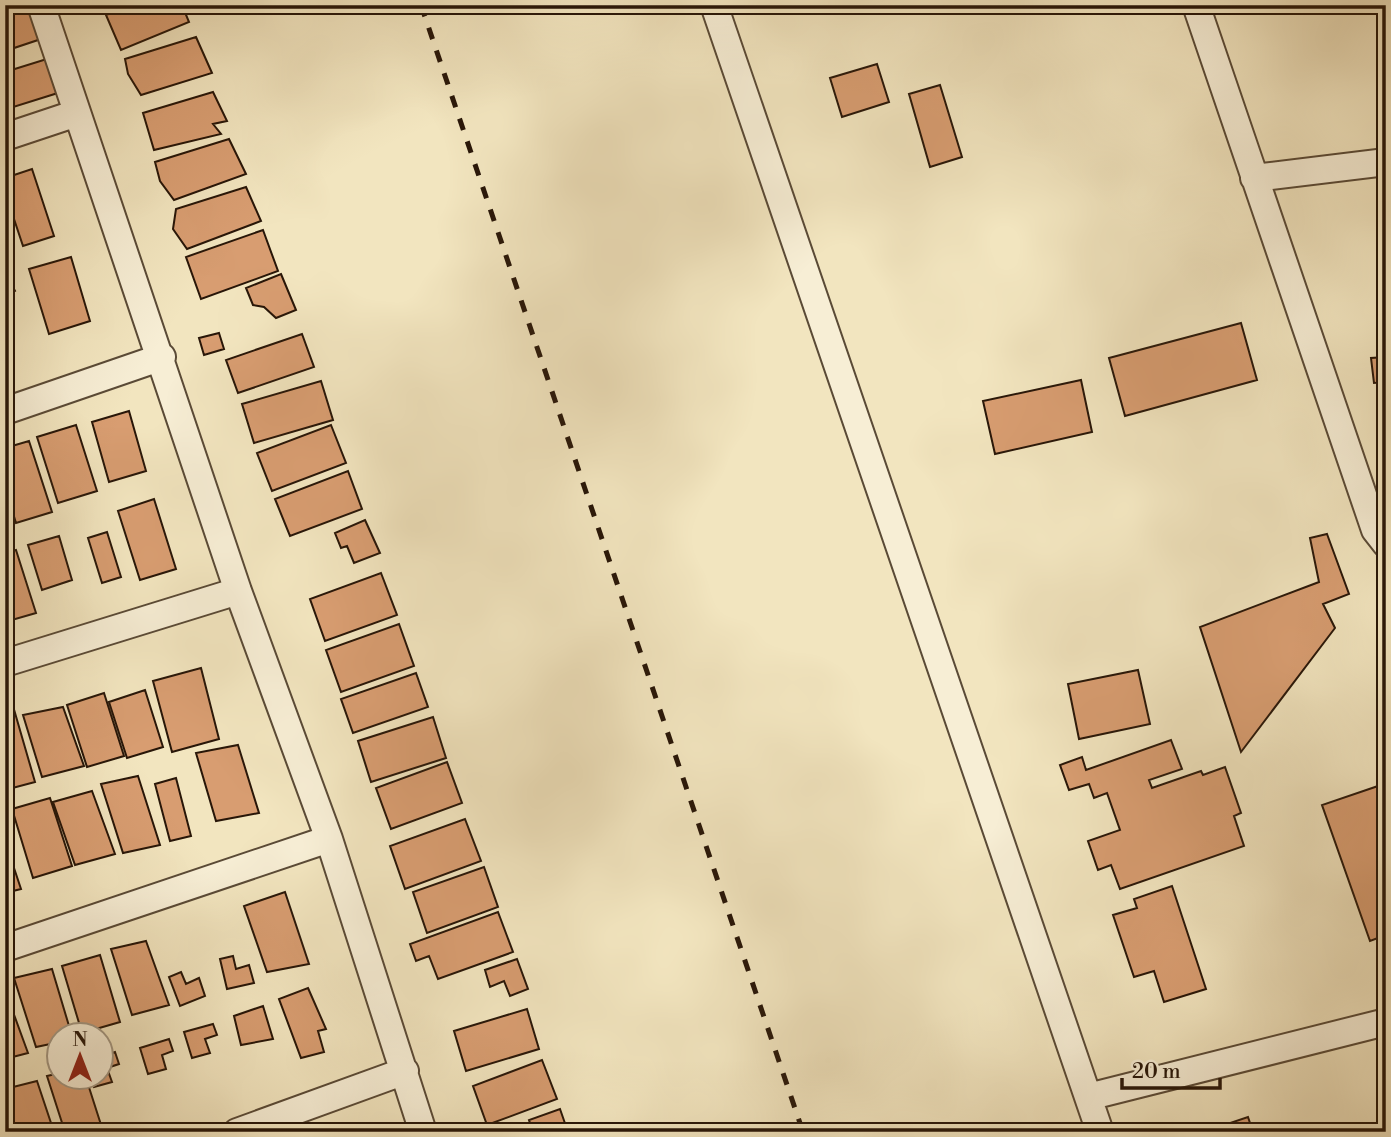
<svg xmlns="http://www.w3.org/2000/svg" width="1391" height="1137" font-family="'Libre Bodoni',serif">
<rect width="100%" height="100%" fill="#f2e5bf"/>
<filter id="stains"><feTurbulence type="fractalNoise" baseFrequency=".00286" numOctaves="4"/><feColorMatrix values="0 0 0 0 .2 0 0 0 0 .09 0 0 0 0 .02 0 0 0 .5 -.17"/></filter>
<radialGradient id="worn" r=".72"><stop offset=".6" stop-color="#630" stop-opacity="0"/><stop offset="1" stop-color="#630" stop-opacity=".3"/></radialGradient>
<!-- building -->
<path fill="#d89d71" stroke="#281608" stroke-width="2" d="M 131,5 L 182,5 L 189,22 L 121,50 L 106,15 Z
M 35,8 L 44,38 L 5,51 L 5,17 Z
M 196,37 L 212,73 L 141,95 L 128,74 L 125,59 Z
M 50,58 L 61,92 L 7,109 L 5,72 Z
M 877,64 L 889,102 L 842,117 L 830,78 Z
M 940,85 L 962,157 L 930,167 L 909,94 Z
M 213,92 L 227,121 L 213,124 L 221,134 L 154,150 L 143,113 Z
M 229,139 L 246,174 L 174,200 L 160,181 L 155,162 Z
M 32,169 L 54,236 L 23,246 L 5,192 L 5,178 Z
M 246,187 L 261,221 L 187,249 L 173,229 L 176,209 Z
M 263,230 L 278,271 L 201,299 L 186,257 Z
M 71,257 L 90,321 L 49,334 L 29,269 Z
M 281,274 L 296,310 L 276,318 L 264,307 L 253,305 L 246,288 Z
M 9,280 L 15,291 L 5,297 L 12,312 L 5,316 L 5,282 Z
M 1241,323 L 1257,380 L 1125,416 L 1109,358 Z
M 219,333 L 224,349 L 204,355 L 199,338 Z
M 302,334 L 314,367 L 238,393 L 226,360 Z
M 1386,357 L 1386,382 L 1374,383 L 1371,358 Z
M 1081,380 L 1092,432 L 995,454 L 983,401 Z
M 321,381 L 333,420 L 254,443 L 242,404 Z
M 129,411 L 146,471 L 109,482 L 92,422 Z
M 76,425 L 97,491 L 58,503 L 37,437 Z
M 331,425 L 346,463 L 272,491 L 257,453 Z
M 29,441 L 52,512 L 16,523 L 5,487 L 5,448 Z
M 348,471 L 362,509 L 290,536 L 275,499 Z
M 154,499 L 176,569 L 140,580 L 118,511 Z
M 365,520 L 380,553 L 354,563 L 347,546 L 341,548 L 335,533 Z
M 107,532 L 121,577 L 102,583 L 88,538 Z
M 1327,534 L 1349,594 L 1323,604 L 1335,628 L 1241,752 L 1200,627 L 1319,582 L 1310,538 Z
M 59,536 L 72,580 L 42,590 L 28,545 Z
M 16,550 L 36,613 L 5,622 L 5,553 Z
M 381,573 L 397,615 L 325,641 L 310,599 Z
M 399,624 L 414,666 L 341,692 L 326,650 Z
M 201,668 L 219,739 L 172,752 L 153,681 Z
M 1138,670 L 1150,724 L 1079,739 L 1068,684 Z
M 416,673 L 428,707 L 353,733 L 341,699 Z
M 145,690 L 163,747 L 127,758 L 109,702 Z
M 104,693 L 124,756 L 87,767 L 67,705 Z
M 13,706 L 35,782 L 5,790 L 5,708 Z
M 63,707 L 84,766 L 42,777 L 23,715 Z
M 433,717 L 446,758 L 371,782 L 358,741 Z
M 1171,740 L 1182,769 L 1149,780 L 1152,788 L 1201,771 L 1203,775 L 1225,767 L 1241,813 L 1234,816 L 1244,846 L 1120,889 L 1111,865 L 1098,870 L 1088,841 L 1120,830 L 1107,793 L 1094,798 L 1089,784 L 1069,790 L 1060,765 L 1082,757 L 1086,770 Z
M 238,745 L 259,813 L 216,821 L 196,753 Z
M 447,762 L 462,803 L 391,829 L 376,788 Z
M 138,776 L 160,845 L 123,853 L 101,784 Z
M 176,778 L 191,836 L 170,841 L 155,784 Z
M 1384,784 L 1386,935 L 1370,941 L 1322,805 Z
M 92,791 L 115,854 L 75,865 L 53,802 Z
M 50,798 L 72,866 L 33,878 L 12,809 Z
M 465,819 L 481,861 L 405,889 L 390,846 Z
M 5,841 L 21,889 L 5,893 Z
M 484,867 L 498,907 L 427,933 L 413,892 Z
M 1172,886 L 1206,989 L 1164,1002 L 1154,971 L 1134,977 L 1113,915 L 1137,908 L 1134,899 Z
M 285,892 L 309,964 L 267,972 L 244,906 Z
M 498,912 L 513,952 L 438,979 L 429,956 L 416,961 L 410,944 Z
M 146,941 L 169,1005 L 132,1015 L 111,949 Z
M 100,955 L 120,1022 L 82,1033 L 62,966 Z
M 233,956 L 236,969 L 249,965 L 254,983 L 227,989 L 220,959 Z
M 517,959 L 528,989 L 510,996 L 504,981 L 490,987 L 485,970 Z
M 52,969 L 72,1036 L 60,1036 L 60,1042 L 36,1047 L 14,978 Z
M 181,972 L 186,984 L 199,978 L 205,996 L 180,1006 L 169,977 Z
M 308,988 L 326,1029 L 318,1031 L 324,1052 L 301,1058 L 279,999 Z
M 5,990 L 28,1053 L 5,1059 Z
M 263,1006 L 273,1039 L 241,1045 L 234,1016 Z
M 527,1009 L 539,1049 L 466,1071 L 454,1031 Z
M 213,1024 L 217,1035 L 205,1039 L 210,1053 L 192,1058 L 184,1032 Z
M 169,1039 L 173,1051 L 162,1055 L 166,1069 L 148,1074 L 140,1048 Z
M 115,1052 L 119,1064 L 107,1068 L 112,1082 L 94,1087 L 91,1078 L 102,1078 L 102,1056 Z
M 542,1060 L 557,1099 L 487,1125 L 473,1086 Z
M 60,1073 L 60,1078 L 86,1078 L 103,1131 L 65,1132 L 47,1076 Z
M 37,1081 L 54,1132 L 15,1132 L 5,1107 L 5,1089 Z
M 560,1109 L 568,1132 L 533,1132 L 529,1120 Z
M 1248,1117 L 1253,1132 L 1220,1132 L 1218,1127 Z
M 372,1125 L 374,1132 L 350,1132 Z"/>
<g fill="none" stroke-linecap="round" stroke-linejoin="round">
<defs>
<path id="minor" d="M 41,5 L 238,591 L 329,839 L 423,1132
M 714,5 L 1100,1132
M 1196,5 L 1375,530 L 1386,544
M 5,137 L 77,113
M 1254,178 L 1386,162
M 5,411 L 162,357
M 5,663 L 238,591
M 5,948 L 329,839
M 1088,1097 L 1386,1022
M 237,1132 L 405,1071"/>
</defs>
<!-- minor casing -->
<use href="#minor" stroke="#5a4a36" stroke-width="30"/>
<!-- minor -->
<use href="#minor" stroke="#f7eed5" stroke-width="26"/>
<!-- rail -->
<path stroke="#281608" stroke-width="5" stroke-dasharray="12 12" stroke-linecap="butt" d="M 421,5 L 803,1132"/>
</g>
<!-- margin -->
<rect width="1391" height="1137" fill="none" stroke="#f2e5bf" stroke-width="28"/>
<rect x="7" y="7" width="1377" height="1123" fill="none" stroke="#281608" stroke-width="3.5"/>
<rect x="14" y="14" width="1363" height="1109" fill="none" stroke="#281608" stroke-width="2"/>
<!-- north arrow -->
<g transform="translate(80 1056)"><circle r="33" fill="#f7eed5" stroke="#a49883" stroke-width="2"/>
<path d="M0-5L12 26L0 18L-12 26Z" fill="#8f2418"/>
<text y="-10" font-size="19" font-weight="bold" text-anchor="middle" fill="#281608">N</text>
</g>
<!-- scale -->
<path d="M1122 1078v10h98v-10" fill="none" stroke="#281608" stroke-width="3.5"/>
<text x="1132" y="1078" font-size="21" fill="#281608" stroke="#f7eed5" stroke-width="5" paint-order="stroke">20 m</text>
<rect width="100%" height="100%" filter="url(#stains)"/>
<rect width="100%" height="100%" fill="url(#worn)"/>
</svg>
